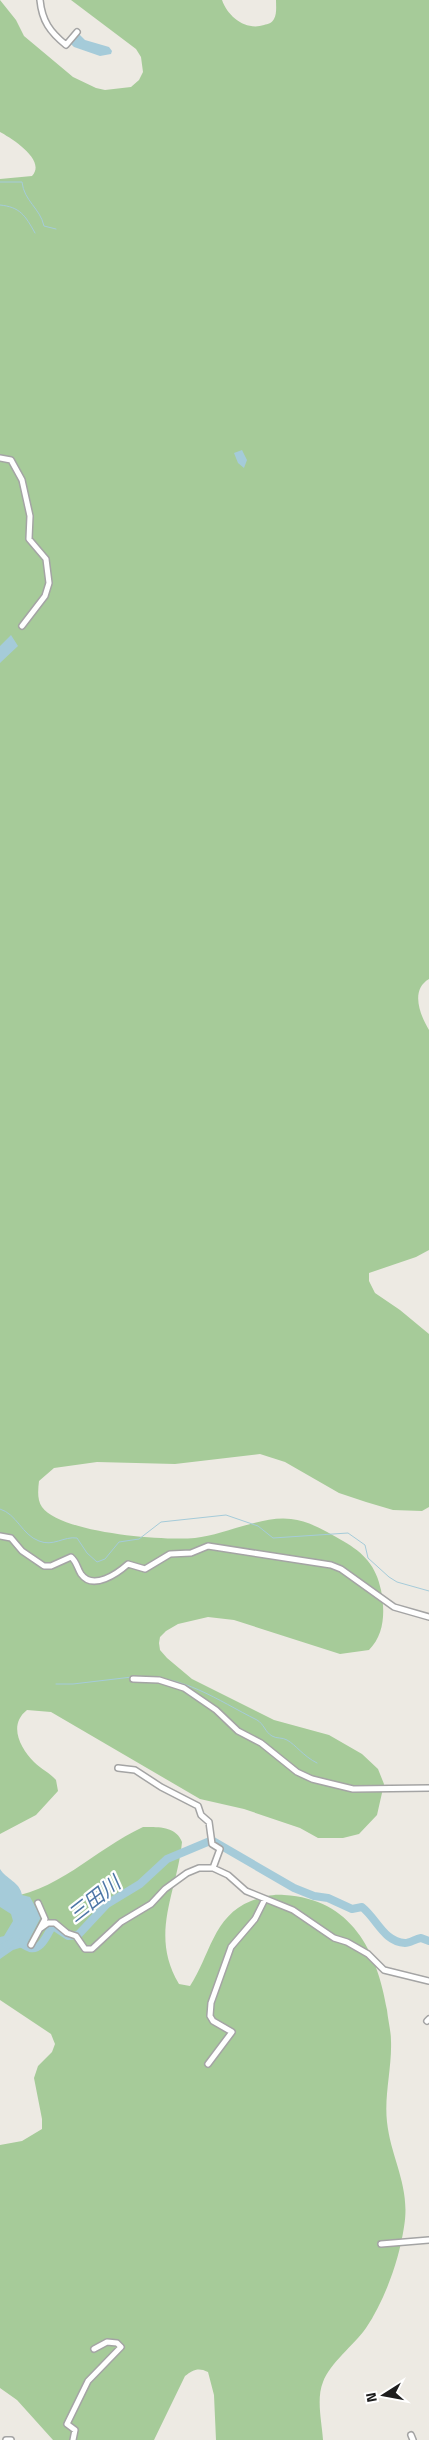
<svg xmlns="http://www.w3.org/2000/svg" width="429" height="2440" font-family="'Titillium Web','Noto Sans JP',sans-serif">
<rect width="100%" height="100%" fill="#edeae3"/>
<!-- forest -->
<path fill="#a6cb99" d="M 0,0 L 16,20 L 24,36 L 73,77 L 96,88 L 105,90 L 131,87 L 139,80 L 143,72 L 141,57 L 136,49 L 71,0 L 222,0 C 228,17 246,31 264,25 C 268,24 272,23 274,19 C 277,14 276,6 276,0 L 429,0 L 429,979 C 410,990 420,1015 429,1030 L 429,1250 L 416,1257 L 369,1273 L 369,1281 L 375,1293 L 400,1310 L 429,1334 L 429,1507 L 422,1511 L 393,1510 L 366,1502 L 339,1493 L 285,1462 L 260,1454 L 175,1464 L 97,1462 L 54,1468 L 39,1481 C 38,1490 37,1500 42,1507 C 61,1533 163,1541 195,1538 C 224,1535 263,1515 291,1519 C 310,1521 327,1532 343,1541 C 364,1553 376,1566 381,1590 C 385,1611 385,1634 369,1650 L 340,1654 L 234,1620 L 208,1617 L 178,1624 L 166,1631 L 160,1637 L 159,1643 L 160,1650 L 167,1658 L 192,1679 L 274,1720 L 329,1735 L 362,1754 L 378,1769 L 384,1784 L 377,1815 L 359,1834 L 343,1838 L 318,1838 L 300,1828 L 244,1809 L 200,1799 L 51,1712 L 27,1710 C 8,1725 20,1748 34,1762 C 41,1769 50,1773 56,1780 L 58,1791 L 36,1815 L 0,1834 L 0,179 L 32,176 C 47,160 11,138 0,132 Z
M 143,1827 C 158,1827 176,1826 182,1842 C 177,1893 149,1934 179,1984 L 190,1986 C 210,1956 213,1916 251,1901 C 263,1897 271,1894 284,1895 C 352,1899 377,1951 387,2010 C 388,2020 391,2031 391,2041 C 392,2068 384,2095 387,2122 C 391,2159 411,2187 404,2227 C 399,2260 385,2300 366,2328 C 354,2345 330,2363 323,2382 C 316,2399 322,2423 323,2440 L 216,2440 L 214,2395 L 208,2372 C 198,2367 193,2370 185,2376 L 154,2440 L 53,2440 L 17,2400 L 0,2388 L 0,2145 L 22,2141 L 42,2129 L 42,2119 L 34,2078 L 38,2066 L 52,2052 L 55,2044 L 51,2034 L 0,2000 L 0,1898 C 55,1895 95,1849 143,1827 Z"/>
<!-- water -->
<path fill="#a5cbd9" d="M 79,34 L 85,40 L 109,47 L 112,51 L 111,54 L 100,56 L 74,47 L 71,44 Z
M 242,450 L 247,460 L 244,468 L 238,463 L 234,453 Z
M 11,635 L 18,646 L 0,663 L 0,646 Z
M 0,1869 C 6,1879 20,1882 22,1895 L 30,1897 L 41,1917 L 26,1946 L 13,1950 L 0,1959 L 0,1937 L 4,1936 L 13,1921 L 11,1914 L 0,1907 Z"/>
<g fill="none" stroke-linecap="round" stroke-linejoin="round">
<!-- stream -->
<path stroke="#a5cbd9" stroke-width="1" d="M 0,182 L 22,182 C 24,201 40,208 44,226 L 56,229
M 0,205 C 20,207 25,215 35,233
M 0,1509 C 17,1514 22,1535 39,1541 C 53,1547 64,1536 77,1538 L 87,1553 L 97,1562 L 105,1559 L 119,1542 L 139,1539 L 161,1522 L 226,1515 L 258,1526 L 273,1538 L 348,1533 L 365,1545 L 368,1558 L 389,1577 L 397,1582 L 429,1591
M 136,1677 C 182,1674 217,1700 257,1720 C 264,1724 265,1732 272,1736 C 277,1739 282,1737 287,1740 C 296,1745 303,1756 317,1763
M 56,1684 L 73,1684 L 132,1677"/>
<!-- river -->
<path stroke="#a5cbd9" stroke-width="8" d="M 213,1841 L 294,1888 L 314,1896 L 328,1898 L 352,1909 L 362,1907 C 377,1919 384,1942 405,1943 C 410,1943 415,1939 421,1938 L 429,1941
M 0,1949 L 15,1941 C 21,1942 24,1946 30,1948 C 42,1951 47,1933 53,1926 L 68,1936 L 78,1935 L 107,1904 L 140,1884 L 167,1859 L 210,1841"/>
<defs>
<path id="street" d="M 40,0 C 42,21 50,32 66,45 L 77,32
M 0,458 L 11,460 L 22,480 L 30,516 L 29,539 L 46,559 L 49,583 L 45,596 L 22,626
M 0,1536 L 11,1538 L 22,1551 L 44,1566 L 51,1566 L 71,1557 C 77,1562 77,1568 81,1574 C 93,1591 118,1573 128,1564 L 145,1569 L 170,1554 L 191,1553 L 208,1546 L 331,1565 L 341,1569 L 394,1607 L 429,1617
M 133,1679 L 159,1680 L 184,1688 L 216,1710 L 238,1731 L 261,1743 L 297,1772 L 312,1779 L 353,1789 L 429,1788
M 118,1768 L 135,1770 L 161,1787 L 198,1806 L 201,1815 L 209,1822 L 212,1844 L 220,1849 L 213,1868
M 41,1928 L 48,1923 L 55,1923 L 67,1933 L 76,1936 L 85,1949 L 92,1949 L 121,1922 L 151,1904 L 165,1889 L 187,1873 L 199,1868 L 213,1868 L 228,1875 L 246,1891 L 293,1910 L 334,1938 L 347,1942 L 368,1954 L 384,1970 L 429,1981
M 31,1945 L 45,1919 L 38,1903
M 427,2021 L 429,2019
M 208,2064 L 232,2032 L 213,2021 L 210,2016 L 211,2003 L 231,1947 L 255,1919 L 265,1899
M 381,2244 L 429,2240
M 411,2435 L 413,2440
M 6,2440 L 11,2440
M 73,2440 L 75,2430 L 67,2424 L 88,2381 L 121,2347 L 117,2343 L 107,2342 L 94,2349"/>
</defs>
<!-- street casing -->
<use href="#street" stroke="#a4a4a4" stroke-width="8"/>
<!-- street -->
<use href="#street" stroke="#fff" stroke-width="5"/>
</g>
<g text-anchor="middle" stroke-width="4.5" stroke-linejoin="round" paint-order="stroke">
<!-- water labels -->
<g font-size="20" font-style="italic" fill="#4e77a7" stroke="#fff">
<text transform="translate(94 1899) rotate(-38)" y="7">三田川</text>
</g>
</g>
<!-- north arrow -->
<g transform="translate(384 2395) rotate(259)" stroke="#ffffff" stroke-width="4" paint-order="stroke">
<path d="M0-4L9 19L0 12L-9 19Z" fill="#1d1d1d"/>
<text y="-8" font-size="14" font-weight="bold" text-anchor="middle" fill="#1d1d1d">N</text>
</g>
</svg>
